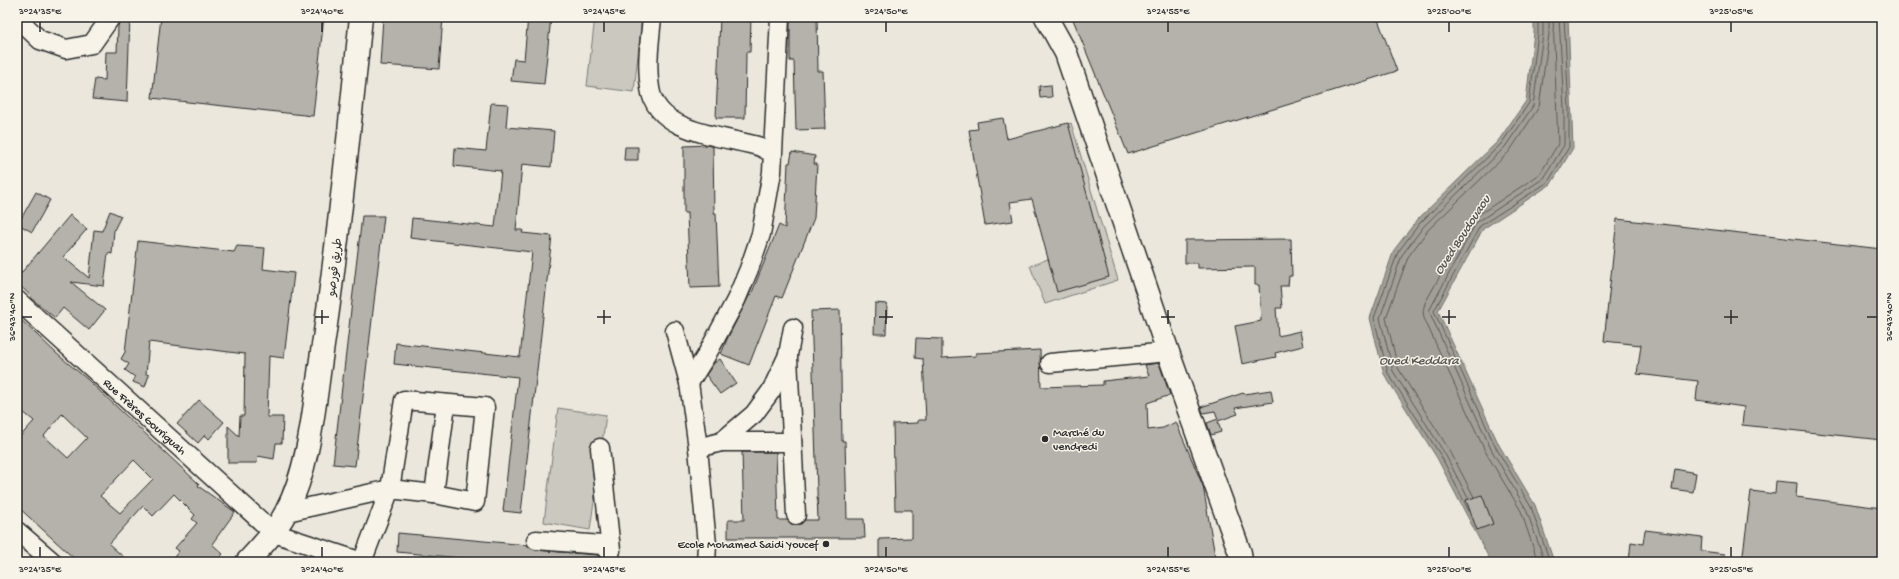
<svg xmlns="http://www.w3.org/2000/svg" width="1899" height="579" font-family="'Gochi Hand','Playpen Sans Arabic',sans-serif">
<rect width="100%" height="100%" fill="#ebe7dd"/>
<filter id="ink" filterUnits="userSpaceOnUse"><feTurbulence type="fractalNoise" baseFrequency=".025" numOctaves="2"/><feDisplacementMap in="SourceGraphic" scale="8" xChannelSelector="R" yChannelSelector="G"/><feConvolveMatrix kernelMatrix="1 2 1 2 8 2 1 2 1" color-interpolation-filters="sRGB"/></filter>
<g filter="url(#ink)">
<!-- green -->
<path fill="#cbc8bf" stroke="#7b7a75" d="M 595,17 L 642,17 L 634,92 L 587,86 Z
M 1071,123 L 1118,280 L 1045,304 L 1030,266 L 1068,251 L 1026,139 Z
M 558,408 L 606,415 L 590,530 L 544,522 Z"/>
<!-- water -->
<path fill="#a29f98" stroke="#72716c" d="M 1534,17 L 1568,17 L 1573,148 L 1551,184 L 1483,229 L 1438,311 L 1499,445 L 1535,505 L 1554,562 L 1491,562 L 1437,458 L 1384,374 L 1370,318 L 1394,250 L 1417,220 L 1498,141 L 1526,101 L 1534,32 Z"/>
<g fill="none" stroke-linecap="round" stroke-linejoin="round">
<!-- shore -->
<path stroke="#5b5957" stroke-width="1" d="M 1474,497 L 1450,451 L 1398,368 L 1386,318 L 1408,257 L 1428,230 L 1509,152 L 1539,107 L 1549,34 L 1549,17
M 1468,498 L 1445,454 L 1393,371 L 1380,318 L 1402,255 L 1424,226 L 1505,147 L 1533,106 L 1543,34 L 1543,17
M 1469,511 L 1441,456 L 1388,373 L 1374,318 L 1398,252 L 1420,223 L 1501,144 L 1529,103 L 1538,33 L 1538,17
M 1538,562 L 1521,511 L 1485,451 L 1424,318 L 1423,311 L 1425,303 L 1471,220 L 1540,174 L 1558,144 L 1553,17
M 1545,562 L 1526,509 L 1491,449 L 1429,311 L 1476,223 L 1544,178 L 1564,145 L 1564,109 L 1559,17
M 1550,562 L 1531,507 L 1495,446 L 1434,311 L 1480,226 L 1548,182 L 1569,147 L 1569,109 L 1564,17"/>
</g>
<!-- building -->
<path fill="#b5b2ab" stroke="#2b2b2b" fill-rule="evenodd" d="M 121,17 L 130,17 L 127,102 L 92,99 L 95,79 L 105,80 L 106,52 L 117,52 L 118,26 Z
M 161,17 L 324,17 L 313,116 L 152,98 Z
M 383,17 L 443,17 L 439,69 L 380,65 Z
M 528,17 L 551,17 L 544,84 L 511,81 L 514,59 L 524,60 Z
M 720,17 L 751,17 L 750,52 L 746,52 L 745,118 L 716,118 Z
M 790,17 L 817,17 L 818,71 L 823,71 L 825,129 L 796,130 L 794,61 L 790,61 Z
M 1072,17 L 1377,17 L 1397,71 L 1128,154 Z
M 1051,85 L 1052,97 L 1040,98 L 1039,86 Z
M 491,103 L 508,104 L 506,127 L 554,131 L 551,167 L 522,164 L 516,230 L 523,230 L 522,233 L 552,236 L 521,513 L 503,511 L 518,377 L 394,364 L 396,343 L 520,357 L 532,252 L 410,238 L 412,218 L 495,227 L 501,171 L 454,166 L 455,148 L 486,151 Z
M 1003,118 L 1007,139 L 1068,123 L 1109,277 L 1057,292 L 1032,199 L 1010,202 L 1013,221 L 985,225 L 969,130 L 978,129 L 977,122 Z
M 707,145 L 713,147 L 714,213 L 716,213 L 719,287 L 690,288 L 687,213 L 684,213 L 684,146 Z
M 625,147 L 638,147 L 638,160 L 624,160 Z
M 792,152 L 815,156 L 814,164 L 817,164 L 814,218 L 782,298 L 776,296 L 749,365 L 721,354 L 728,337 L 750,294 L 751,295 L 779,225 L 785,228 L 788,163 L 790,163 Z
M 36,192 L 50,200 L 32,232 L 18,224 Z
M 110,211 L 121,216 L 114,230 L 112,254 L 108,253 L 104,286 L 71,282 L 105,310 L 89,330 L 63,308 L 55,318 L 31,298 L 31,296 L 17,283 L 17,278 L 70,215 L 87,229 L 63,257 L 89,278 L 94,230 L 102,231 Z
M 362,216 L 384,216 L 355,466 L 333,464 Z
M 1617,219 L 1882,249 L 1882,440 L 1742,425 L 1744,407 L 1696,400 L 1698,381 L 1637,374 L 1641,345 L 1604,341 Z
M 1291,239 L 1292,276 L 1289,276 L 1288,286 L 1280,286 L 1282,308 L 1276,308 L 1278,336 L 1300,331 L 1303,346 L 1275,353 L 1276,357 L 1242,364 L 1235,326 L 1261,321 L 1259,285 L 1255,285 L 1255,267 L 1198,268 L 1198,263 L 1185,263 L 1185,240 Z
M 138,241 L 234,252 L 237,246 L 265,248 L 263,269 L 294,273 L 284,358 L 269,356 L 267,417 L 283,417 L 282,443 L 276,443 L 274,459 L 258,456 L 257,463 L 228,463 L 228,426 L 239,436 L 240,416 L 244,416 L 245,354 L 149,342 L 146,374 L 149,375 L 145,387 L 133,382 L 135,377 L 125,370 L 129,364 L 121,359 L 125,352 Z
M 875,303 L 887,304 L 886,334 L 874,334 Z
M 840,310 L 842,441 L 845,441 L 847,519 L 864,519 L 865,538 L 728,538 L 728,520 L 744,520 L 742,452 L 776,452 L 778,520 L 787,520 L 791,524 L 796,525 L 801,524 L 805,520 L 818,520 L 811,311 Z
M 17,316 L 56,353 L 88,380 L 199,484 L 198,486 L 235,512 L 212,544 L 223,554 L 216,562 L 170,562 L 179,551 L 175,548 L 197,523 L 192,519 L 195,515 L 174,494 L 153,516 L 143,506 L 109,544 L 129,562 L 78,562 L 17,506 L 17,440 L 34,421 L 17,407 ZM 62,414 L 87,438 L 68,458 L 44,436 ZM 134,460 L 153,479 L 120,513 L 100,496 Z
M 916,338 L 942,339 L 942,358 L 976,356 L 976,353 L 1040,350 L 1041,387 L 1103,385 L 1103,381 L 1149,376 L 1145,365 L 1159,363 L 1170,395 L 1147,403 L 1148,430 L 1163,428 L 1176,422 L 1203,486 L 1216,562 L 879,562 L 879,539 L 912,538 L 912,510 L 895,510 L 893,424 L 918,423 L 918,420 L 926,420 L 923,359 L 915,358 Z
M 720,359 L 736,383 L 720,394 L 706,375 L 714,363 Z
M 1271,390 L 1273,402 L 1235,408 L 1238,414 L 1218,421 L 1221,432 L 1211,435 L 1207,423 L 1218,419 L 1215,411 L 1203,413 L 1201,407 L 1243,393 L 1244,394 Z
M 199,400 L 224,422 L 209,439 L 205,435 L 198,443 L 177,424 Z
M 1675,469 L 1696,473 L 1693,492 L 1672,489 Z
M 1776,481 L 1797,483 L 1796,497 L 1882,508 L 1882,562 L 1742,562 L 1751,491 L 1775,494 Z
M 1482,495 L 1493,524 L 1477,530 L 1466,500 Z
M 1645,530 L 1702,537 L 1701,551 L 1725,554 L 1724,562 L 1629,562 L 1631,542 L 1643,544 Z
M 398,533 L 527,545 L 535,550 L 598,555 L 600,562 L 504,562 L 397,552 Z"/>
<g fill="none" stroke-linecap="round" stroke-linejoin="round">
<defs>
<g id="minor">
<path d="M 652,17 C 650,40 646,65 650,88 C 656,134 725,136 761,147 L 772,153"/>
<path d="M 17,18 L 40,40 L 66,49 L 92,44 L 111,17"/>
<path id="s1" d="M 17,300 L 274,533 L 362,562 L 390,489 L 404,400 L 485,407 L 475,502 L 434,494 L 390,489 L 287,512"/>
<path d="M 675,331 L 689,383 L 698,448 L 707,545 L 706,562"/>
<path d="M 788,358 L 796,515"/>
<path d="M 1050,363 L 1168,352"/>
<path d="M 689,383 L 706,356 L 736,300 L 749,269 L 761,234 L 772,172 L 780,17"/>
<path d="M 721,442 L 792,442"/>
<path d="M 600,448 L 611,550 L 609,551"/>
<path d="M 698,448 L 721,442 L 754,414 L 771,391 L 788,355 L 793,328"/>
<path d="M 434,494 L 446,404"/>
<path d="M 17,531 L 53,562"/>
<path d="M 536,540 L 602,545 L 609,551 L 611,562"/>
</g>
<path id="major" d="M 1046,17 L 1066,53 L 1168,352 L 1240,553 L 1241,562
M 247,562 C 262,546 276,531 286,512 C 309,469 314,408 321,359 C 338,246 349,131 361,17"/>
</defs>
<!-- minor casing -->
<use href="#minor" stroke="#2b2b2b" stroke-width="21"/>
<!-- major casing -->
<use href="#major" stroke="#2b2b2b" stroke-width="25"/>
<!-- minor -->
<use href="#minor" stroke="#f7f3e8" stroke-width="18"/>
<!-- major -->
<use href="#major" stroke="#f7f3e8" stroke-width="22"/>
</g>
</g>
<!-- ticks -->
<path fill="none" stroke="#2b2b2b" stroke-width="1.5" d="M 40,22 L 40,32M 322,22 L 322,32M 604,22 L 604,32M 886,22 L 886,32M 1168,22 L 1168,32M 1449,22 L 1449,32M 1731,22 L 1731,32M 322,310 L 322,324M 604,310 L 604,324M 886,310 L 886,324M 1168,310 L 1168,324M 1449,310 L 1449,324M 1731,310 L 1731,324M 22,317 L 32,317M 315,317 L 329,317M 597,317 L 611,317M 879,317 L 893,317M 1161,317 L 1175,317M 1442,317 L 1456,317M 1724,317 L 1738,317M 1867,317 L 1877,317M 40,547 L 40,557M 322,547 L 322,557M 604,547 L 604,557M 886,547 L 886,557M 1168,547 L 1168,557M 1449,547 L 1449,557M 1731,547 L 1731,557"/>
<!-- markers -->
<g fill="#2b2b2b" stroke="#f7f3e8" stroke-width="1.5">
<circle cx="1045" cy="439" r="4"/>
<circle cx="826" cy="544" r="4"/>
</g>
<g text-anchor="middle" stroke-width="3" stroke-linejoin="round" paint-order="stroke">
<!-- street labels -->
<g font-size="12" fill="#2b2b2b" stroke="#f7f3e8">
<text transform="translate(334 267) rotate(-83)" y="4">طريق قورصو</text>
<text dy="4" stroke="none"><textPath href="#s1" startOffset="173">Rue Frères Gouriguah</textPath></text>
</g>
<!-- poi labels -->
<g font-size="12" fill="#2b2b2b" stroke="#f7f3e8" text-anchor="start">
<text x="1053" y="436">Marché du<tspan x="1053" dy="14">vendredi</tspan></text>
<text x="818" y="548" text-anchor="end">Ecole Mohamed Saidi Youcef</text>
</g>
<!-- water labels -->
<g font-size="13" font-style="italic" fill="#555451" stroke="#f7f3e8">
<text transform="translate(1461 234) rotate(-57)" y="5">Oued Boudouaou</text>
<text x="1419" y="364">Oued Keddara</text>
</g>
</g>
<!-- margin -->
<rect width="1899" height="579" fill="none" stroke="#f7f3e8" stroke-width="44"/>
<rect x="22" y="22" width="1855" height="535" fill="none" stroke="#2b2b2b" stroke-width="1.5"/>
<g font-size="10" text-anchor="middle" fill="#2b2b2b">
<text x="40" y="14">3°24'35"E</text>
<text x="322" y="14">3°24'40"E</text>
<text x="604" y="14">3°24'45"E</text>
<text x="886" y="14">3°24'50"E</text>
<text x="1168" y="14">3°24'55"E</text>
<text x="1449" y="14">3°25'00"E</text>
<text x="1731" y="14">3°25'05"E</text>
<text transform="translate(11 317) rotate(-90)" y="4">36°43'40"N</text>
<text transform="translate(1888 317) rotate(-90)" y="4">36°43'40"N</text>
<text x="40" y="572">3°24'35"E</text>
<text x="322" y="572">3°24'40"E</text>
<text x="604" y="572">3°24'45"E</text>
<text x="886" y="572">3°24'50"E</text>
<text x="1168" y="572">3°24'55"E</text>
<text x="1449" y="572">3°25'00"E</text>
<text x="1731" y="572">3°25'05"E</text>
</g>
</svg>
